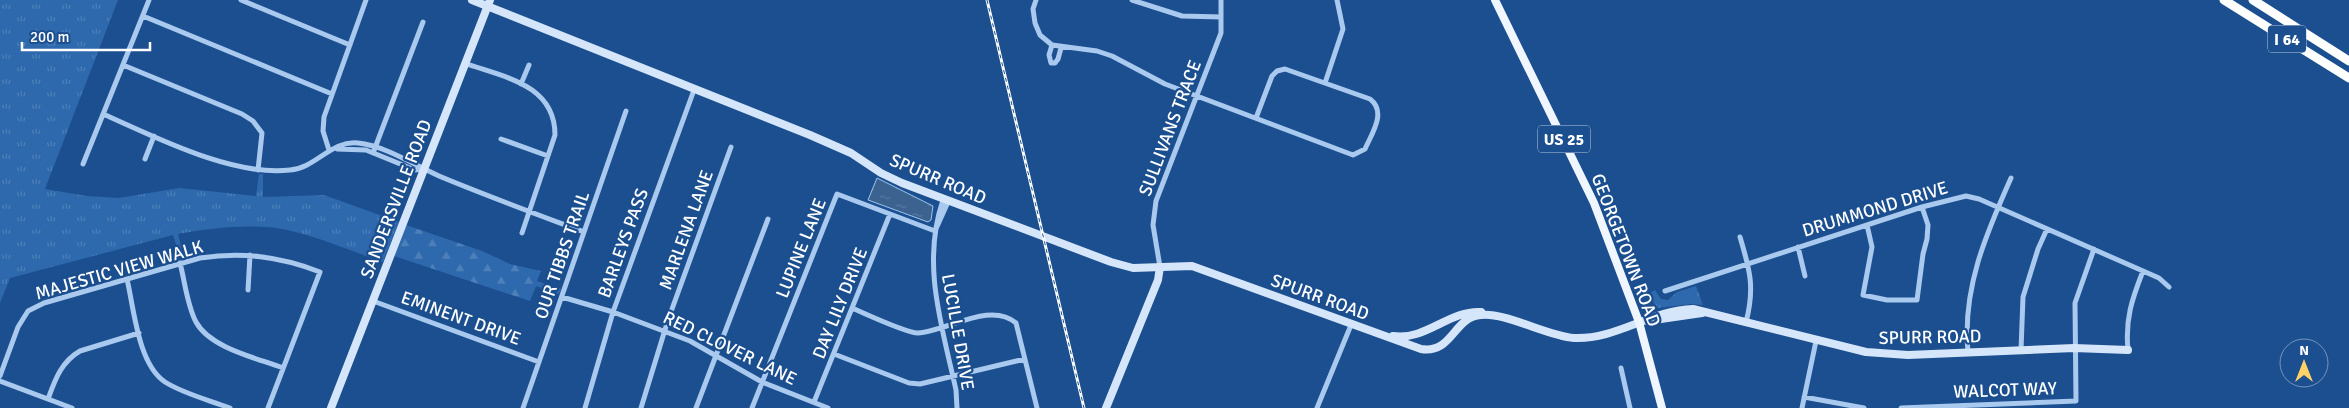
<svg xmlns="http://www.w3.org/2000/svg" width="2349" height="408" font-family="Signika,sans-serif">
<defs>
<pattern id="grass-tufts" width="24" height="20" patternUnits="userSpaceOnUse" patternTransform="scale(1.25)"><rect width="24" height="20" fill="#2e69ad"/><path d="M3 7l-1-3M5 7V3M7 7l1-3M15 17l-1-3M17 17v-4M19 17l1-3" fill="none" stroke="#4d80b9"/></pattern>
<pattern id="forest-firs" width="22" height="20" patternUnits="userSpaceOnUse" patternTransform="scale(1.25)"><rect width="22" height="20" fill="#2e69ad"/><path d="M5 1l3.5 6h-7zM16 11l3.5 6h-7z" fill="#4d80b9"/></pattern>
<pattern id="water-ripples" width="26" height="14" patternUnits="userSpaceOnUse" patternTransform="scale(1.25)"><rect width="26" height="14" fill="#3c6290"/><path d="M2 4q2-2 4 0t4 0M15 11q2-2 4 0t4 0" fill="none" stroke="#597aa1"/></pattern>
</defs>
<rect width="100%" height="100%" fill="#1b4f8f"/>
<!-- grass -->
<path fill="url(#grass-tufts)" d="M 0,0 L 118,0 L 45,189 L 87,196 L 119,198 L 179,188 L 256,196 L 259,174 L 263,174 L 263,197 L 324,195 L 399,222 L 383,262 C 351,251 298,228 265,227 C 236,225 206,229 178,234 L 184,259 L 181,260 L 173,235 L 10,278 L 0,303 Z
M 1696,286 L 1703,305 L 1690,304 L 1658,308 L 1654,304 L 1651,292 L 1655,290 L 1661,299 L 1668,300 L 1677,292 Z"/>
<!-- forest -->
<path fill="url(#forest-firs)" d="M 406,225 L 482,251 L 510,264 L 541,271 L 537,281 L 561,289 L 559,294 L 536,286 L 530,301 L 394,256 Z"/>
<!-- water -->
<path fill="url(#water-ripples)" stroke="#9cc4f0" d="M 877,178 L 933,206 L 931,220 L 928,222 L 868,200 Z"/>
<g fill="none" stroke-linecap="round" stroke-linejoin="round">
<!-- street -->
<path stroke="#a9c9ee" stroke-width="5" d="M 241,0 L 350,45
M 1036,0 L 1033,9 L 1035,23 L 1040,35 L 1052,45 L 1097,51 L 1112,56 L 1165,84 L 1353,155 L 1365,149 C 1372,133 1387,112 1370,99 L 1285,69 L 1277,71 L 1272,76 L 1256,118
M 1132,0 L 1182,16 L 1221,17
M 143,16 L 332,94
M 1052,45 L 1049,55 L 1051,63 L 1055,63 L 1058,59 L 1061,48
M 464,63 C 503,77 555,84 555,135 L 522,233
M 123,65 L 242,114 L 253,121 L 262,133 L 258,170
M 1325,83 L 1343,29 L 1337,0
M 521,84 L 529,65
M 103,114 C 155,137 233,177 290,170 C 316,168 331,140 358,143 C 386,146 414,165 439,176 C 487,196 536,214 584,232
M 501,139 L 548,156
M 337,149 L 366,150 L 415,170 L 424,169
M 329,150 L 323,131 L 324,117 L 366,0
M 373,153 L 423,22
M 145,159 L 154,136
M 83,164 L 149,0
M 943,200 C 921,264 942,326 956,390 L 957,408
M 1867,225 L 1872,247 L 1863,295 L 1887,300 L 1917,300 L 1923,254 L 1927,239 L 1928,225 L 1922,207
M 935,231 L 948,202
M 1740,237 C 1750,270 1755,288 1746,322
M 1798,247 L 1805,276
M 180,263 C 185,282 187,305 196,322 C 210,348 257,358 283,368
M 1160,267 L 1153,225 L 1156,201 L 1221,33 L 1221,0
M 127,279 C 134,309 138,364 165,382 C 184,394 209,400 230,408
M 248,290 L 250,255
M 1665,291 L 1922,207 L 1966,196 L 1979,199 L 2159,278 L 2169,287
M 562,297 L 613,312 L 690,341 L 762,382 L 828,408
M 373,301 L 539,362
M 852,308 C 866,314 906,333 918,333 C 948,331 990,301 1016,323 L 1037,408
M 2021,350 L 2023,297 L 2038,249 L 2047,229
M 2128,350 C 2125,319 2132,299 2143,271
M 1968,352 C 1962,289 1986,234 2011,178
M 834,354 L 909,383 L 920,384 L 1025,359
M 1621,368 L 1630,408
M 0,376 L 18,327 L 28,311 L 44,303 L 200,258 C 242,252 279,256 320,272 L 268,408
M 0,381 L 72,408
M 1804,397 L 1864,408
M 48,399 C 55,380 61,362 80,351 L 139,333
M 814,402 L 890,214
M 523,408 L 626,111
M 585,408 L 613,312 L 694,90
M 641,408 L 668,320 L 731,147
M 696,408 L 768,219
M 752,408 L 837,194 L 935,231
M 1317,408 L 1351,325
M 1802,408 L 1816,341
M 1901,408 L 2076,401 L 2075,303 L 2094,249"/>
<!-- secondary -->
<path stroke="#d6e6fa" stroke-width="8" d="M 472,0 L 810,135 L 851,153 L 881,173 L 902,183 L 1111,262 L 1133,268 L 1192,266 L 1421,349 C 1453,354 1453,317 1481,315 C 1505,312 1547,336 1574,338 C 1616,340 1651,310 1693,309 L 1866,352 L 1908,355 L 2074,348 L 2128,350
M 1647,321 L 1702,313
M 1393,336 C 1426,341 1449,310 1481,312
M 331,408 L 490,0
M 1106,408 L 1158,280 L 1160,267"/>
<!-- primary -->
<path stroke="#f0f6ff" stroke-width="8" d="M 1495,0 L 1594,203 L 1639,322 L 1662,408"/>
<!-- highway -->
<path stroke="#fff" stroke-width="9" d="M 2224,0 L 2349,78
M 2253,0 L 2349,61"/>
<defs>
<path id="rail" d="M 987,0 L 1084,408"/>
</defs>
<!-- rail casing -->
<use href="#rail" stroke="#fff" stroke-width="3"/>
<!-- rail -->
<use href="#rail" stroke="#1b4f8f" stroke-width="1" stroke-dasharray="4" stroke-linecap="butt"/>
</g>
<g text-anchor="middle" stroke-width="4.5" stroke-linejoin="round" paint-order="stroke">
<!-- shield labels -->
<g fill="#1b4f8f" stroke="#bbcadd" stroke-width="1">
<rect x="2268" y="25.5" width="38" height="27" rx="4"/>
<rect x="1538" y="125.5" width="52" height="27" rx="4"/>
</g>
<g font-size="16" font-weight="bold" fill="#fff">
<text x="2287" y="45">I 64</text>
<text x="1564" y="145">US 25</text>
</g>
<!-- street labels -->
<g font-size="18" fill="#fff" stroke="#1b4f8f">
<text transform="translate(1170 128) rotate(-69)" y="6">SULLIVANS TRACE</text>
<text transform="translate(938 179) rotate(23)" y="6">SPURR ROAD</text>
<text transform="translate(396 199) rotate(-69)" y="6">SANDERSVILLE ROAD</text>
<text transform="translate(1875 209) rotate(-17)" y="6">DRUMMOND DRIVE</text>
<text transform="translate(686 230) rotate(-70)" y="6">MARLENA LANE</text>
<text transform="translate(623 243) rotate(-70)" y="6">BARLEYS PASS</text>
<text transform="translate(801 248) rotate(-68)" y="6">LUPINE LANE</text>
<text transform="translate(1626 250) rotate(69)" y="6">GEORGETOWN ROAD</text>
<text transform="translate(562 255) rotate(-71)" y="6">OUR TIBBS TRAIL</text>
<text transform="translate(119 270) rotate(-16)" y="6">MAJESTIC VIEW WALK</text>
<text transform="translate(1320 297) rotate(20)" y="6">SPURR ROAD</text>
<text transform="translate(840 303) rotate(-68)" y="6">DAY LILY DRIVE</text>
<text transform="translate(461 318) rotate(20)" y="6">EMINENT DRIVE</text>
<text transform="translate(958 332) rotate(80)" y="6">LUCILLE DRIVE</text>
<text transform="translate(1930 337) rotate(-1)" y="6">SPURR ROAD</text>
<text transform="translate(730 348) rotate(26)" y="6">RED CLOVER LANE</text>
<text transform="translate(2005 390) rotate(-2)" y="6">WALCOT WAY</text>
</g>
</g>
<!-- north arrow -->
<g transform="translate(2304 363)"><circle r="24" fill="#1b4f8f" stroke="#7695bc"/>
<path d="M0-4L9 19L0 12L-9 19Z" fill="#ffd166"/>
<text y="-8" font-size="14" font-weight="bold" text-anchor="middle" fill="#ffffff">N</text>
</g>
<!-- scale -->
<path d="M22 42v8h128v-8" fill="none" stroke="#ffffff" stroke-width="2.5"/>
<text x="30" y="42" font-size="15" fill="#ffffff" stroke="#1b4f8f" stroke-width="4" paint-order="stroke">200 m</text>
</svg>
